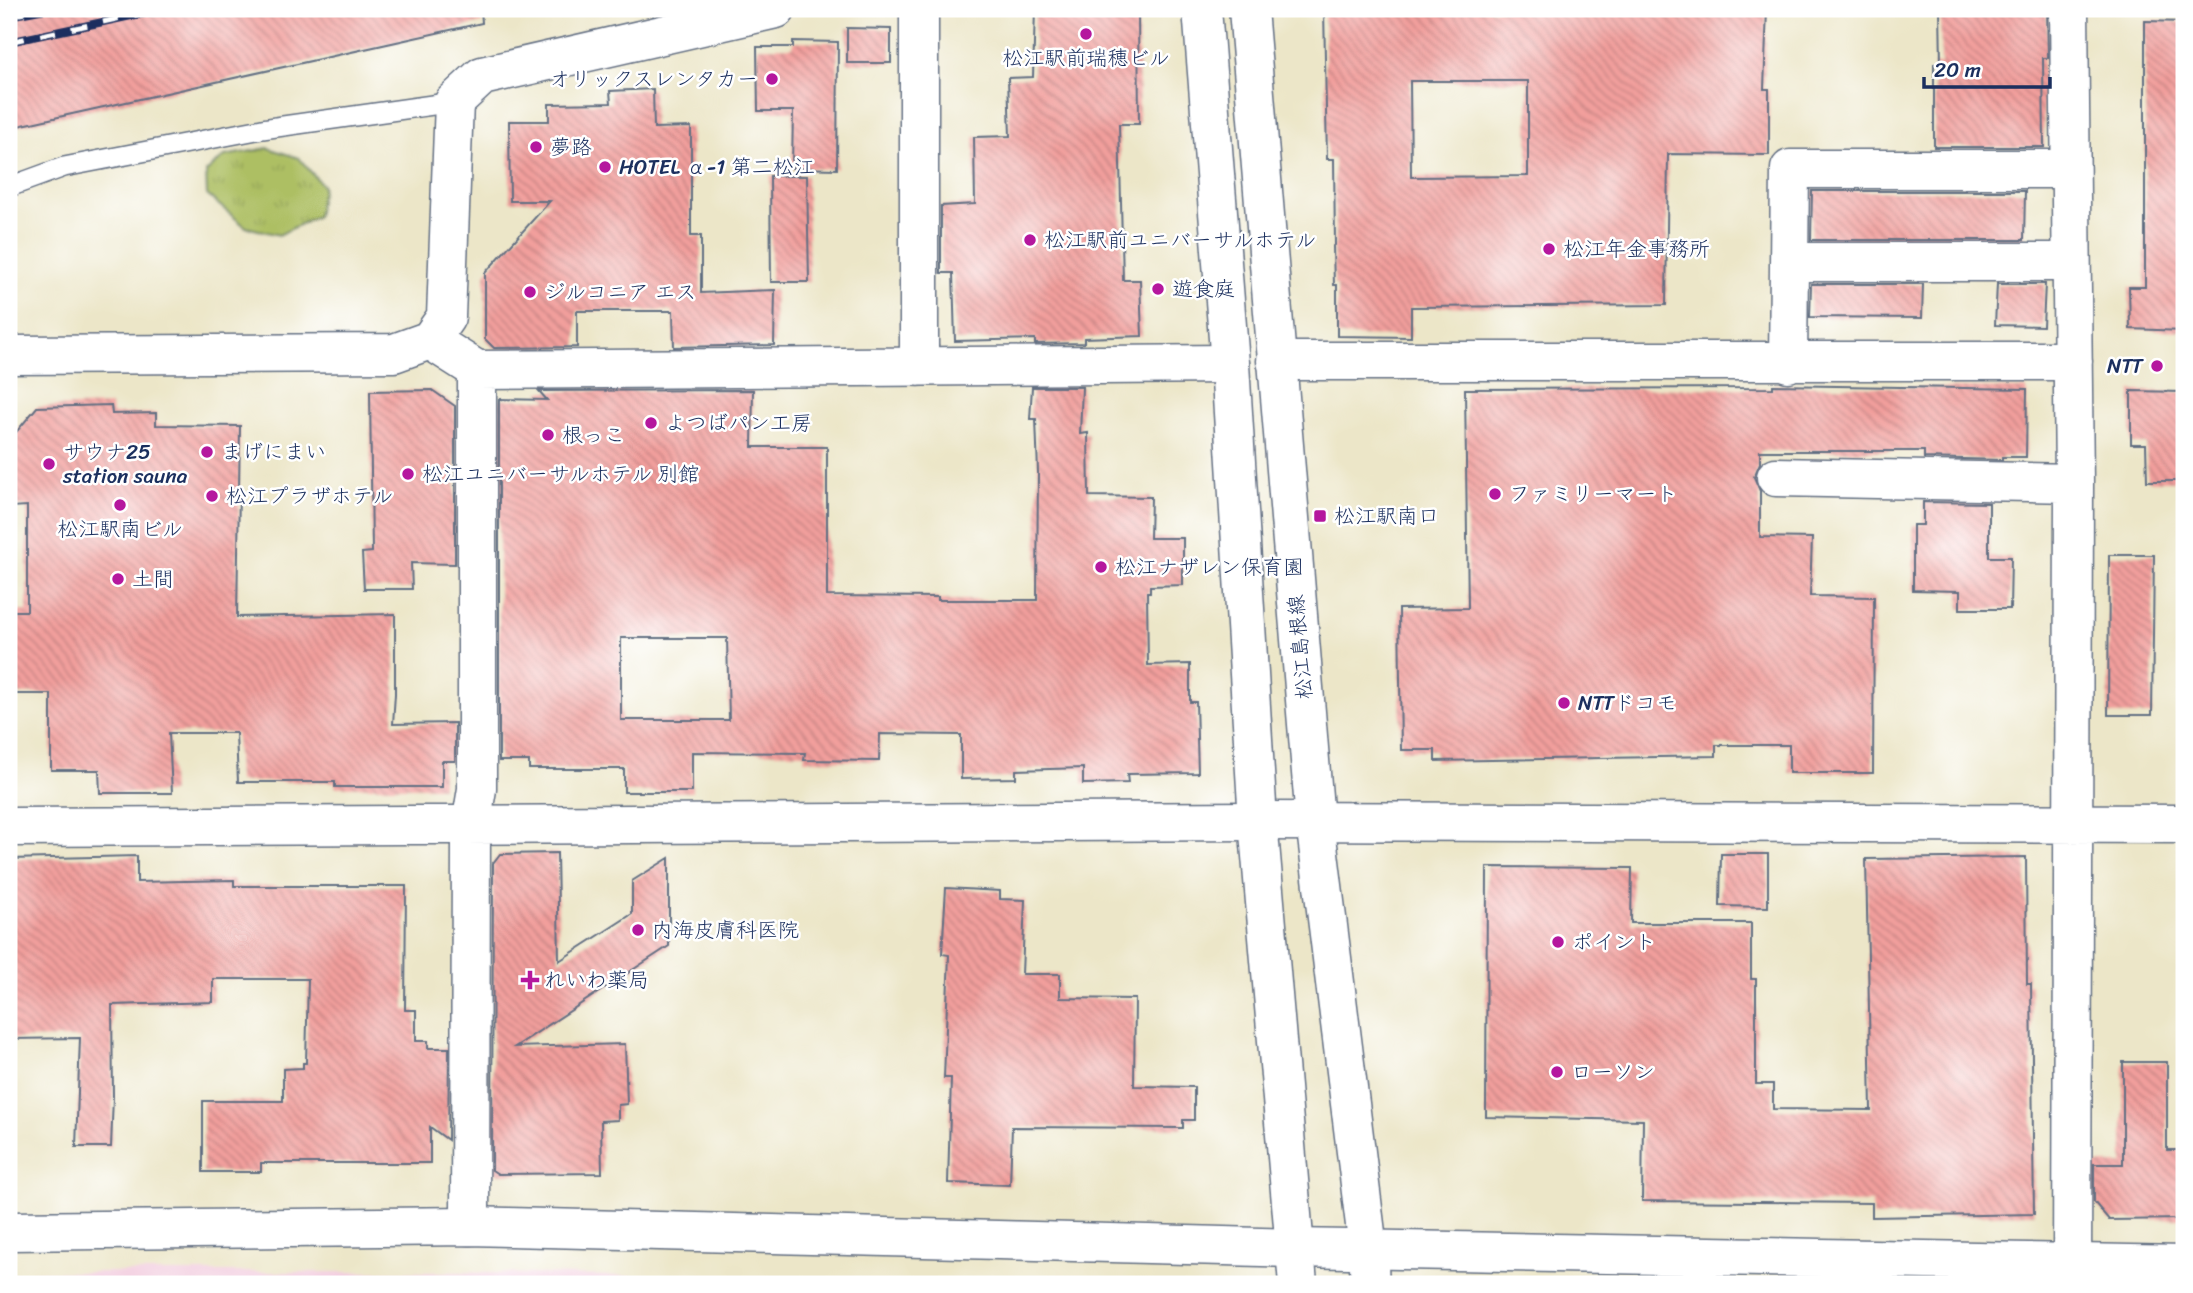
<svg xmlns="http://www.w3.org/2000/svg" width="2193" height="1293" font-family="Sriracha,'Klee One',sans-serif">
<defs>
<pattern id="grass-tufts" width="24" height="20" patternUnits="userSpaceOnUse" patternTransform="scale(1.75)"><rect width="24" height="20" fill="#adbf63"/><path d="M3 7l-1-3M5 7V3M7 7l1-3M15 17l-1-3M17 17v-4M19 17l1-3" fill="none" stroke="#94a458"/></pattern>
<pattern id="building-back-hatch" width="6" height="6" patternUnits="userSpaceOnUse" patternTransform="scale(1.75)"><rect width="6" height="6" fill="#f29f9c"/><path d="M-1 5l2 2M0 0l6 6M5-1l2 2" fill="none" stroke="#c38282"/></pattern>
</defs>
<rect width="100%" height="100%" fill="#fff"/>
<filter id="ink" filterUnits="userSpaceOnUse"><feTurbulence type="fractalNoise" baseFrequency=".0143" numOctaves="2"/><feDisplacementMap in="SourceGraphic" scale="14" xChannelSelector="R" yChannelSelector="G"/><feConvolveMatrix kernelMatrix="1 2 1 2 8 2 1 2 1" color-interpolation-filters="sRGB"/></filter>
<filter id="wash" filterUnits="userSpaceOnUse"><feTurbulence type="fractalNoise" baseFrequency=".00686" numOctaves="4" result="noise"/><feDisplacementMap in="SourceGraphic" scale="28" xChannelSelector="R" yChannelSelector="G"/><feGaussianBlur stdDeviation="1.57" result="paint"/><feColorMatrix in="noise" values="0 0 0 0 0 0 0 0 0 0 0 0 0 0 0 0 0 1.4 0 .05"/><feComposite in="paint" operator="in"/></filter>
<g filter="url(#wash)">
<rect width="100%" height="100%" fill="#ece6c8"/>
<!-- built -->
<path fill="#f3cfe0" d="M 32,1272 L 459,1272 L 929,1284 L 21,1284 Z"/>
<!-- grass -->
<path fill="url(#grass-tufts)" stroke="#647760" stroke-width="2" d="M 268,148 L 299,158 L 323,186 L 317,216 L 279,235 L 246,227 L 207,195 L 206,172 L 225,156 Z"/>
<g id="blocks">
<!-- building -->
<path fill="url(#building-back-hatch)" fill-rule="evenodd" d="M 9,9 L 481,9 L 482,23 L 9,128 Z
M 1035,9 L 1138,9 L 1139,124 L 1119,124 L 1123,280 L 1140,280 L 1142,336 L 1084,338 L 1084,343 L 1035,344 L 1035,339 L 955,341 L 953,273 L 941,273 L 941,206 L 975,204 L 974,137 L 1010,136 L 1008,78 L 1033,77 Z
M 1324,9 L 1767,9 L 1764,89 L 1769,89 L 1769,155 L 1668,154 L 1666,305 L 1411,307 L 1411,337 L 1337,336 L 1337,285 L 1334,285 L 1333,246 L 1335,245 L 1334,159 L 1327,159 ZM 1410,81 L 1528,81 L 1528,176 L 1411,177 Z
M 1940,9 L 2047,9 L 2048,58 L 2043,58 L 2044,147 L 1934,147 L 1934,64 L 1941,64 Z
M 2145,21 L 2184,22 L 2184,331 L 2130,329 L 2129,287 L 2145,287 Z
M 847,28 L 891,29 L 891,63 L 847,63 Z
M 793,41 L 838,42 L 837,169 L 792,168 L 793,111 L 758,111 L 757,47 L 793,47 Z
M 653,89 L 654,128 L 691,127 L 691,236 L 701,236 L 701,293 L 775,290 L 774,345 L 674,347 L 673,311 L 577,311 L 577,347 L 494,348 L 485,339 L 485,273 L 550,201 L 510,201 L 509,121 L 549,121 L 549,104 L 611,103 L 610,91 Z
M 770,176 L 807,176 L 809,282 L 771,282 Z
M 1812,191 L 2025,191 L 2024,240 L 1811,240 Z
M 1811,284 L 1923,284 L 1922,318 L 1810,317 Z
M 1997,284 L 2045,284 L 2043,326 L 1995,325 Z
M 1773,385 L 2027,389 L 2026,457 L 2002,457 L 2002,460 L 1924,458 L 1924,451 L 1760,451 L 1760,463 L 1754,477 L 1760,491 L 1760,537 L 1812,538 L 1810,596 L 1874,597 L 1873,773 L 1789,773 L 1789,745 L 1716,745 L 1716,756 L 1435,761 L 1435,750 L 1401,750 L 1399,609 L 1468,608 L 1465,389 L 1773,388 Z
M 1032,387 L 1082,387 L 1080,434 L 1088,433 L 1089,496 L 1151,497 L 1150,538 L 1183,538 L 1183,585 L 1150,586 L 1150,592 L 1147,592 L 1148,665 L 1190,664 L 1190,702 L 1196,702 L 1198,773 L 1127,774 L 1128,783 L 1083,784 L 1083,768 L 1016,770 L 1016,778 L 961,779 L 961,735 L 880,734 L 879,761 L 804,760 L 805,753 L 692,752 L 692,792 L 624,792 L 624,769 L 529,769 L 529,761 L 499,761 L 499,399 L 547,400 L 539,391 L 753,390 L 752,447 L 827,447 L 827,596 L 938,597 L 938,600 L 1037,600 L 1038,472 L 1036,419 L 1030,419 ZM 621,638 L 727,638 L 729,720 L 621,720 Z
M 432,390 L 455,406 L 455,564 L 411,563 L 412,589 L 364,589 L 362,553 L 372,552 L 370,391 Z
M 2131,391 L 2184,392 L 2184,481 L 2147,481 L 2146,444 L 2131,444 Z
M 111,405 L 112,414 L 156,413 L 156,425 L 240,426 L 237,617 L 395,614 L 395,694 L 393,724 L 455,723 L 455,761 L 442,761 L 442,787 L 335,787 L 335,782 L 238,782 L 236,733 L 169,733 L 172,793 L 100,793 L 99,770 L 51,770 L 51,694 L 9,694 L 9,611 L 27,611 L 27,506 L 11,507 L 12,437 L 37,407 Z
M 1923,502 L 1989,503 L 1989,557 L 2011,557 L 2010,609 L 1960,609 L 1960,591 L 1913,590 L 1913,525 L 1923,525 Z
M 2109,555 L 2154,555 L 2152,715 L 2108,715 Z
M 557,853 L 559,961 L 632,914 L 632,881 L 669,858 L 669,946 L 515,1047 L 625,1044 L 627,1104 L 618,1105 L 618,1120 L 601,1121 L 602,1173 L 498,1174 L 492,1170 L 493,863 L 500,854 Z
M 1721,854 L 1768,854 L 1768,907 L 1720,906 Z
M 137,856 L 137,882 L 234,880 L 234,886 L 406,886 L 405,1010 L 416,1010 L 416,1041 L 428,1041 L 428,1048 L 449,1048 L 448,1140 L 430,1127 L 430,1163 L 261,1163 L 261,1172 L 203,1172 L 203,1101 L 283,1101 L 283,1069 L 303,1068 L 303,1063 L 306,1063 L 308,979 L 213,979 L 213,1002 L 112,1005 L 113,1097 L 111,1147 L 76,1147 L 80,1038 L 9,1039 L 9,1001 L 13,1001 L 13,931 L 9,931 L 9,859 Z
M 2026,857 L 2027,984 L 2031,984 L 2034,1214 L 1872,1217 L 1872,1203 L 1642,1201 L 1643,1120 L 1486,1117 L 1487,867 L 1632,868 L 1631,923 L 1751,923 L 1751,979 L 1756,979 L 1756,1084 L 1773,1084 L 1773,1109 L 1871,1110 L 1866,859 Z
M 946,888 L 1000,891 L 1000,899 L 1025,900 L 1022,974 L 1060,974 L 1060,998 L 1135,999 L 1134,1086 L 1194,1087 L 1194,1120 L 1183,1120 L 1183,1128 L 1012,1127 L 1010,1185 L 948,1183 L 951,1078 L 944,1078 L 949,955 L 942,954 Z
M 2123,1062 L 2167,1062 L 2167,1150 L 2184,1150 L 2184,1219 L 2109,1220 L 2094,1202 L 2094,1164 L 2123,1164 Z"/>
</g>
</g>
<g filter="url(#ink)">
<use href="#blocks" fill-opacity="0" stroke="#646f83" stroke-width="2"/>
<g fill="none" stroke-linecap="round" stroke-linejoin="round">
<defs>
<path id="lane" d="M 9,187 L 64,167 L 262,129 L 454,102"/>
<path id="street" d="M 919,9 L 919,367
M 2069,9 L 2074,483 L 2072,1284
M 1789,262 L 2071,262
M 430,340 L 477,370 L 477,789 L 471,825 L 470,1226
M 1276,361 L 2073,361
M 1788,363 L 1790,169 L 2070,169
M 477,370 L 1230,364
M 1776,477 L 2074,483
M 9,827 L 1258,821 L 2184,824"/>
<path id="secondary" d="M 9,355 L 394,353 L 430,340 L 446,317 L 454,102 L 482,76 L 776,9
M 9,1231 L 470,1226 L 1295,1248 L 2184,1265"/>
<path id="primary" d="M 1202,9 L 1230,364 L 1258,821 L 1298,1284
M 1248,9 L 1315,821 L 1368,1249 L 1370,1284"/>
</defs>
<!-- lane casing -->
<use href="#lane" stroke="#646f83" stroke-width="22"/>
<!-- street casing -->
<use href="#street" stroke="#646f83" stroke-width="41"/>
<!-- secondary casing -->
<use href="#secondary" stroke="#646f83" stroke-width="41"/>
<!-- primary casing -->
<use href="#primary" stroke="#646f83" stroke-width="41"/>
<!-- lane -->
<use href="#lane" stroke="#fff" stroke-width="19"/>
<!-- street -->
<use href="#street" stroke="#fff" stroke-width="38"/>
<!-- secondary -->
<use href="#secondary" stroke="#fff" stroke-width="38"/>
<!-- primary -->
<use href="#primary" stroke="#fff" stroke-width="38"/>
<defs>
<path id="rail" d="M 9,16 L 45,9
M 9,42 L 164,9"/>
</defs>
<!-- rail casing -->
<use href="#rail" stroke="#1b2f5e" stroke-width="8"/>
<!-- rail -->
<use href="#rail" stroke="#fff" stroke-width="5" stroke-dasharray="16" stroke-linecap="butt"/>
</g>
</g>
<!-- markers -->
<g fill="#b5179e" stroke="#fff" stroke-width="2.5">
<circle cx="1086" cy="34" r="7"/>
<circle cx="772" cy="79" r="7"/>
<circle cx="536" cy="147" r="7"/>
<circle cx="605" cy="167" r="7"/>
<circle cx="1030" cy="240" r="7"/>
<circle cx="1549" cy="249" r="7"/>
<circle cx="1158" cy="289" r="7"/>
<circle cx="530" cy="292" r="7"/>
<circle cx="2157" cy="366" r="7"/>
<circle cx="651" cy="423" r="7"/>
<circle cx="548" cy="435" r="7"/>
<circle cx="207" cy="452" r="7"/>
<circle cx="49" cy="464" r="7"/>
<circle cx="408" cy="474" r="7"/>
<circle cx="1495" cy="494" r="7"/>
<circle cx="212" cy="496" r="7"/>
<circle cx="120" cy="505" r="7"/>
<rect x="1313" y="509" width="14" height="14" rx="3.5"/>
<circle cx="1101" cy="567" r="7"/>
<circle cx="118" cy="579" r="7"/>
<circle cx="1564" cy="703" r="7"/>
<circle cx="638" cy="930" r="7"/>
<circle cx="1558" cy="942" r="7"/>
<path d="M526.5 969.5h7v7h7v7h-7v7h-7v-7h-7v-7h7z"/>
<circle cx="1557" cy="1072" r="7"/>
</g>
<g text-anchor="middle" stroke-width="5" stroke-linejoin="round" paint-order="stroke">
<!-- poi labels -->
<g font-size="21" fill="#1b2f5e" stroke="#fff" text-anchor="start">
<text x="1086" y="65" text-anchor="middle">松江駅前瑞穂ビル</text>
<text x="758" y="86" text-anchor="end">オリックスレンタカー</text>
<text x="550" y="154">夢路</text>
<text x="619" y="174">HOTEL α-1 第二松江</text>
<text x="1044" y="247">松江駅前ユニバーサルホテル</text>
<text x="1563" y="256">松江年金事務所</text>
<text x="1172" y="296">遊食庭</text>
<text x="544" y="299">ジルコニア エス</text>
<text x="2143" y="373" text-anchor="end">NTT</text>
<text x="665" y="430">よつばパン工房</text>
<text x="562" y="442">根っこ</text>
<text x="63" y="459">サウナ25<tspan x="63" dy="24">station sauna</tspan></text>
<text x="221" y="459">まげにまい</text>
<text x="422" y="481">松江ユニバーサルホテル 別館</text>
<text x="1509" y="501">ファミリーマート</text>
<text x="226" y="503">松江プラザホテル</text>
<text x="1334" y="523">松江駅南口</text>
<text x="120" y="536" text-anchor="middle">松江駅南ビル</text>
<text x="1115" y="574">松江ナザレン保育園</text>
<text x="132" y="586">土間</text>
<text x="1578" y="710">NTTドコモ</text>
<text x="652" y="937">内海皮膚科医院</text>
<text x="1572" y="949">ポイント</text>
<text x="544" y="987">れいわ薬局</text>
<text x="1571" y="1079">ローソン</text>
</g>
<!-- street labels -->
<g font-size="21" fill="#1b2f5e" stroke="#fff">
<text transform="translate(1300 647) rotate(-95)" y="7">松江島根線</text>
</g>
</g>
<!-- margin -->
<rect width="2193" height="1293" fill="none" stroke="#fff" stroke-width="35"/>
<!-- scale -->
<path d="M1924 77v10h126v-10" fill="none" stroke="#1b2f5e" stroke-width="3.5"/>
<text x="1934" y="77" font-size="21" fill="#1b2f5e" stroke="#ffffff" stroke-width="5" paint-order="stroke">20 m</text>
</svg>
